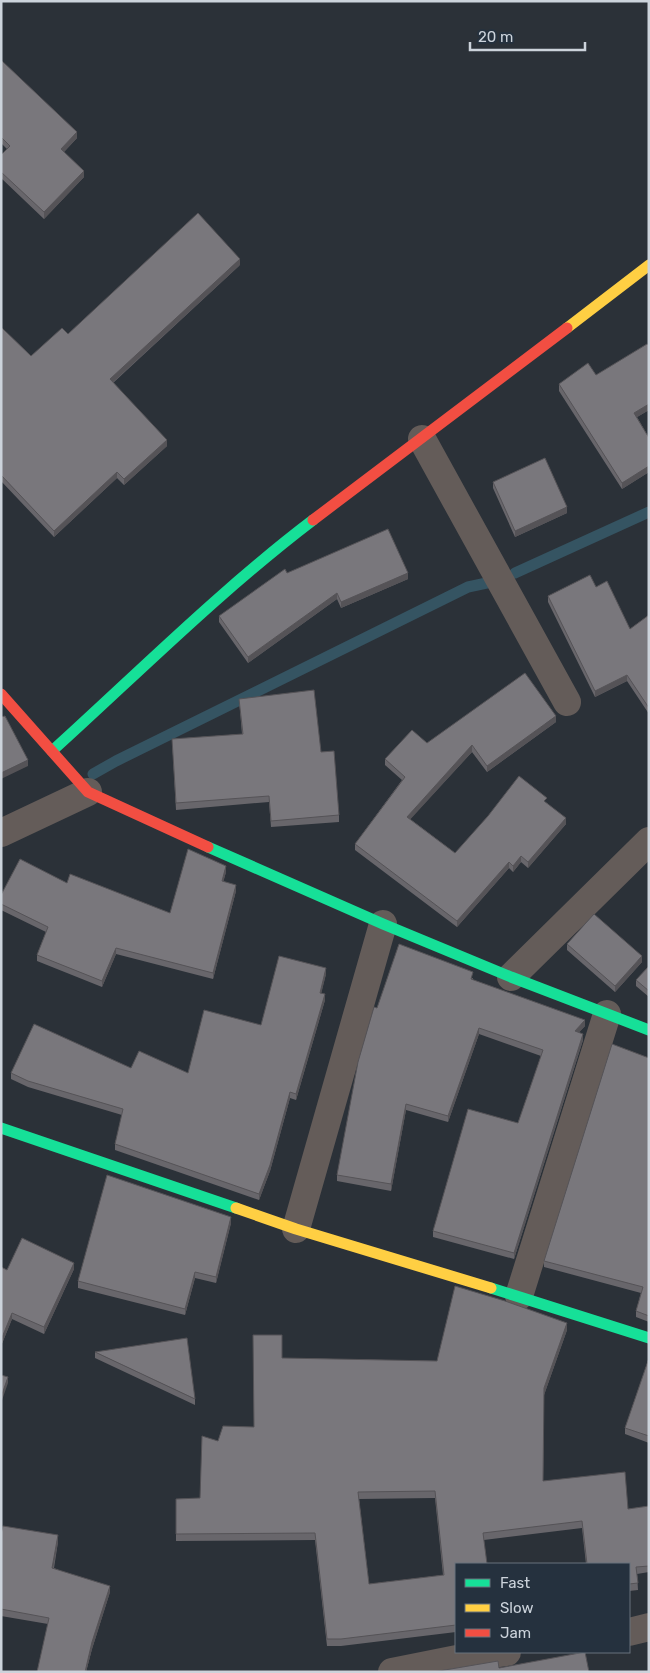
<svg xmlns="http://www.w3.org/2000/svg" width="650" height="1673" font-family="Rubik,sans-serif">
<rect width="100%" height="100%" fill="#2b3138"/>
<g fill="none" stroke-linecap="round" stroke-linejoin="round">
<!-- stream -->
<path stroke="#355462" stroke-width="11" d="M 515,573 L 649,512
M 93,774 L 116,761 L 468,587 L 496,581"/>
<!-- street -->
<path stroke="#645c59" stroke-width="28" d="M 422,439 L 567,702
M 1,833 L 88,792
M 511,977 L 649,841
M 296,1229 L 383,924
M 519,1296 L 607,1014
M 629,1632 L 649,1627
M 392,1672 L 457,1659 L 507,1652"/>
<!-- fast -->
<path stroke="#16e098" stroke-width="11" d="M 52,751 C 138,673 221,590 313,520
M 208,847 L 383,924 L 511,977 L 649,1030
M 1,1128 L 236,1208
M 491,1288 L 649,1338"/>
<!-- slow -->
<path stroke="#ffcf43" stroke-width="11" d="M 567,328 L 649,265
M 236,1208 L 296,1229 L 491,1288"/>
<!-- jam -->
<path stroke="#f24e42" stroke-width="11" d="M 313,520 L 567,328
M 1,694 L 88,792 L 208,847"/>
</g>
<!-- wall -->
<path fill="#68666b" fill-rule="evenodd" d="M 1,60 L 77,138 L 64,152 L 84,177 L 44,219 L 1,178 L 1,155 L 7,149 L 1,143 Z
M 240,265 L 113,383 L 167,446 L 124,485 L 117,478 L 54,537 L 1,481 L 1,327 L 31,356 L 68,334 Z
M 649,346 L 649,410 L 637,417 L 649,438 L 649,472 L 622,489 L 559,391 L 559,384 L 596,375 Z
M 493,482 L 567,513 L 515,537 L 493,488 Z
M 287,573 L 408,579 L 341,608 L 337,599 L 248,663 L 219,622 L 219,616 Z
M 596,587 L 630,629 L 649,615 L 649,714 L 627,681 L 595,697 L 548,602 L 548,596 Z
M 239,699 L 321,752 L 339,815 L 339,822 L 271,827 L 269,802 L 176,810 L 172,739 L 242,734 Z
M 556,722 L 487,772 L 472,752 L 410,819 L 455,853 L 547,803 L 566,824 L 528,868 L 521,862 L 513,872 L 509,868 L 457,927 L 355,850 L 355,844 L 402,780 L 385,765 L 385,759 L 427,743 Z
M 226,872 L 223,882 L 236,891 L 213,979 L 116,954 L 102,987 L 37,961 L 37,955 L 46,932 L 1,910 L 1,895 L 67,883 L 170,913 Z
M 567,944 L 642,962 L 615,992 L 567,950 Z
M 649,966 L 649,997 L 636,986 L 636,980 Z
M 326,974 L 321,993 L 325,1000 L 296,1100 L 290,1098 L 270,1171 L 259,1200 L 115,1150 L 115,1144 L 122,1115 L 28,1087 L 11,1079 L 11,1073 L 131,1068 L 188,1073 L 261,1025 Z
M 473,978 L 473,980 L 585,1026 L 579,1032 L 583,1040 L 514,1259 L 433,1237 L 433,1231 L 518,1123 L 541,1056 L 479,1034 L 448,1122 L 406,1110 L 391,1191 L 337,1181 L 337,1175 L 377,1008 Z
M 649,1058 L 649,1322 L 636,1317 L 636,1311 L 641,1293 L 544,1267 L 544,1261 Z
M 231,1223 L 216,1283 L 195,1278 L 185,1315 L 78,1288 L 78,1281 Z
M 1,1267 L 7,1270 L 74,1269 L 44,1334 L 12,1319 L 1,1346 Z
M 567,1330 L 544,1395 L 543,1481 L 628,1509 L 649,1506 L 649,1572 L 637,1574 L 638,1590 L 629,1591 L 629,1564 L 586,1564 L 582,1528 L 484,1540 L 456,1564 L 456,1632 L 341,1646 L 327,1646 L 315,1540 L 176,1541 L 176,1499 L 200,1498 L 218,1441 L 254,1427 L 282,1358 L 437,1361 ZM 435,1498 L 443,1575 L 369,1584 L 359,1499 Z
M 95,1352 L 195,1399 L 195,1405 L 95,1358 Z
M 649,1358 L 649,1443 L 625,1434 L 625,1428 Z
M 1,1534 L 58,1542 L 54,1568 L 110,1592 L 92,1649 L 86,1672 L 37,1672 L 48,1624 L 1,1616 Z"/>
<!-- shaded-wall -->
<path fill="#555357" d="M 77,132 L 77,138 L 61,155 L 61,149 Z
M 84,171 L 84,177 L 44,219 L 44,212 Z
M 240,259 L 240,265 L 110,385 L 110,379 Z
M 649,404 L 649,410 L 634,419 L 634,413 Z
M 167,440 L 167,446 L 124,485 L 124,479 Z
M 649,466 L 649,472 L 622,489 L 622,483 Z
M 117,472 L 117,478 L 54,537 L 54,531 Z
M 567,507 L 567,513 L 515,537 L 515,531 Z
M 408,573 L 408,579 L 341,608 L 341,602 Z
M 337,593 L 337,599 L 248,663 L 248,657 Z
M 627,675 L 627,681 L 595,697 L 595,691 Z
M 556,716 L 556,722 L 487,772 L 487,766 Z
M 472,745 L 472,752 L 407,823 L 407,817 Z
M 28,760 L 28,766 L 1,779 L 1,773 Z
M 566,818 L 566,824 L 528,868 L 528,862 Z
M 521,856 L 521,862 L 513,872 L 513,866 Z
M 509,862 L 509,868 L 457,927 L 457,921 Z
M 226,866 L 226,872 L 222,887 L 222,881 Z
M 236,885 L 236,891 L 213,979 L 213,973 Z
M 116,948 L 116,954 L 102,987 L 102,981 Z
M 642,956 L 642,962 L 615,992 L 615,986 Z
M 326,968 L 326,974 L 320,999 L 320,993 Z
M 325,994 L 325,1000 L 296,1100 L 296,1094 Z
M 585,1020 L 585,1026 L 575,1037 L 575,1031 Z
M 479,1028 L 479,1034 L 448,1122 L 448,1116 Z
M 583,1034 L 583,1040 L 514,1259 L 514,1253 Z
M 290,1092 L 290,1098 L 270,1171 L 259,1200 L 259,1194 Z
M 406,1104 L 406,1110 L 391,1191 L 391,1184 Z
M 231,1217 L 231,1223 L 216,1283 L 216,1277 Z
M 74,1263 L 74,1269 L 44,1334 L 44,1327 Z
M 195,1272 L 195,1278 L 185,1315 L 185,1309 Z
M 12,1313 L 12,1319 L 1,1346 L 1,1340 Z
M 567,1323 L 567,1330 L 544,1395 L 544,1388 Z
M 8,1377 L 8,1383 L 1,1403 L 1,1397 Z
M 58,1535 L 58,1542 L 52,1574 L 52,1568 Z
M 110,1586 L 110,1592 L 92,1649 L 86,1672 L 85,1672 L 92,1642 Z"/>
<!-- building -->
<path fill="#79777c" stroke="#555357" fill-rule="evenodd" d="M 1,60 L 77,132 L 61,149 L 84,171 L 44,212 L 1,172 L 1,155 L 10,146 L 1,137 Z
M 198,213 L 240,259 L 110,379 L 167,440 L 124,479 L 117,472 L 54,531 L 1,475 L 1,327 L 31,356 L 62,328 L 68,334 Z
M 647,344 L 649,346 L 649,404 L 634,413 L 649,438 L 649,466 L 622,483 L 559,384 L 588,363 L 596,375 Z
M 545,458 L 567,507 L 515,531 L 493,482 Z
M 388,529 L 408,573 L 341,602 L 337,593 L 248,657 L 219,616 L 285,569 L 287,573 Z
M 590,575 L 596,587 L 607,581 L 630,629 L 649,615 L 649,708 L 627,675 L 595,691 L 548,596 Z
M 525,673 L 556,716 L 487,766 L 472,745 L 407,817 L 455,853 L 488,816 L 519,776 L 547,798 L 544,801 L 566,818 L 528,862 L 521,856 L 513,866 L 509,862 L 457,921 L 355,844 L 405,777 L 385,759 L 412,730 L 427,743 Z
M 314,690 L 321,752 L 334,751 L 339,815 L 271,821 L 269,796 L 176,803 L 172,739 L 243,734 L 239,699 Z
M 5,716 L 28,760 L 1,773 L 1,717 Z
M 188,849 L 226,866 L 222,881 L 236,885 L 213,973 L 116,948 L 102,981 L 37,955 L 48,927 L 1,904 L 1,895 L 20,859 L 67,883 L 70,874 L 170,913 Z
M 594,914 L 642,956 L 615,986 L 567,944 Z
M 399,944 L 473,972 L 471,979 L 585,1020 L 575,1031 L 583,1034 L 514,1253 L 433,1231 L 468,1109 L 518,1123 L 543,1050 L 479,1028 L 448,1116 L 406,1104 L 391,1184 L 337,1175 L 358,1062 L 374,1007 L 377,1008 Z
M 279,956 L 326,968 L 320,993 L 325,994 L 296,1094 L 290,1092 L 270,1165 L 259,1194 L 115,1144 L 123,1109 L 28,1081 L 11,1073 L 34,1024 L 131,1068 L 139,1051 L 188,1073 L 204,1010 L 261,1025 Z
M 649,966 L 649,991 L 636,980 Z
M 612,1044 L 649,1058 L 649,1316 L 636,1311 L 643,1287 L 544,1261 Z
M 107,1175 L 231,1217 L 216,1277 L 195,1272 L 185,1309 L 78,1281 Z
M 22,1238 L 74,1263 L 44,1327 L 12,1313 L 1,1340 L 1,1267 L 7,1270 Z
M 455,1286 L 505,1301 L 567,1323 L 544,1388 L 543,1481 L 625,1472 L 628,1509 L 649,1506 L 649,1566 L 636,1567 L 638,1583 L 629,1584 L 629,1564 L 587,1564 L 582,1521 L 483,1533 L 487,1564 L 456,1564 L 456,1625 L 341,1639 L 327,1639 L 315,1533 L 176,1534 L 176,1499 L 200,1498 L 202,1436 L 218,1441 L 223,1426 L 254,1427 L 253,1335 L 282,1335 L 282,1358 L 437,1361 ZM 435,1491 L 444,1575 L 369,1584 L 358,1492 Z
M 187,1338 L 195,1399 L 95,1352 Z
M 649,1358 L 649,1436 L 625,1428 Z
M 1,1375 L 8,1377 L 1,1397 Z
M 3,1526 L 58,1535 L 52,1568 L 110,1586 L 92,1642 L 85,1672 L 37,1672 L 49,1618 L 1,1609 L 1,1534 Z
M 585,1652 L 589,1672 L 433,1672 L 498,1661 L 499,1668 Z"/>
<!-- border -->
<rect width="650" height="1673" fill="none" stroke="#ccd3db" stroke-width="5"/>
<!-- legend -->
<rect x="455" y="1563" width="175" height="90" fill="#25313e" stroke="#68727d"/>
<rect x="465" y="1579" width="25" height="8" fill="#16e098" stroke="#68727d"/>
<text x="500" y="1588" font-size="15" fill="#ccd3db">Fast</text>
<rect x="465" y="1604" width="25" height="8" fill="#ffcf43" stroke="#68727d"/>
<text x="500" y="1613" font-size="15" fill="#ccd3db">Slow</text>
<rect x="465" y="1629" width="25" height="8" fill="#f24e42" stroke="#68727d"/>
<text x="500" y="1638" font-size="15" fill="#ccd3db">Jam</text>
<!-- scale -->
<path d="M470 42v8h115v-8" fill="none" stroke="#ccd3db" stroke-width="2.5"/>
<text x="478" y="42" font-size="15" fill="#ccd3db" stroke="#25313e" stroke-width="4" paint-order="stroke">20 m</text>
</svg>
